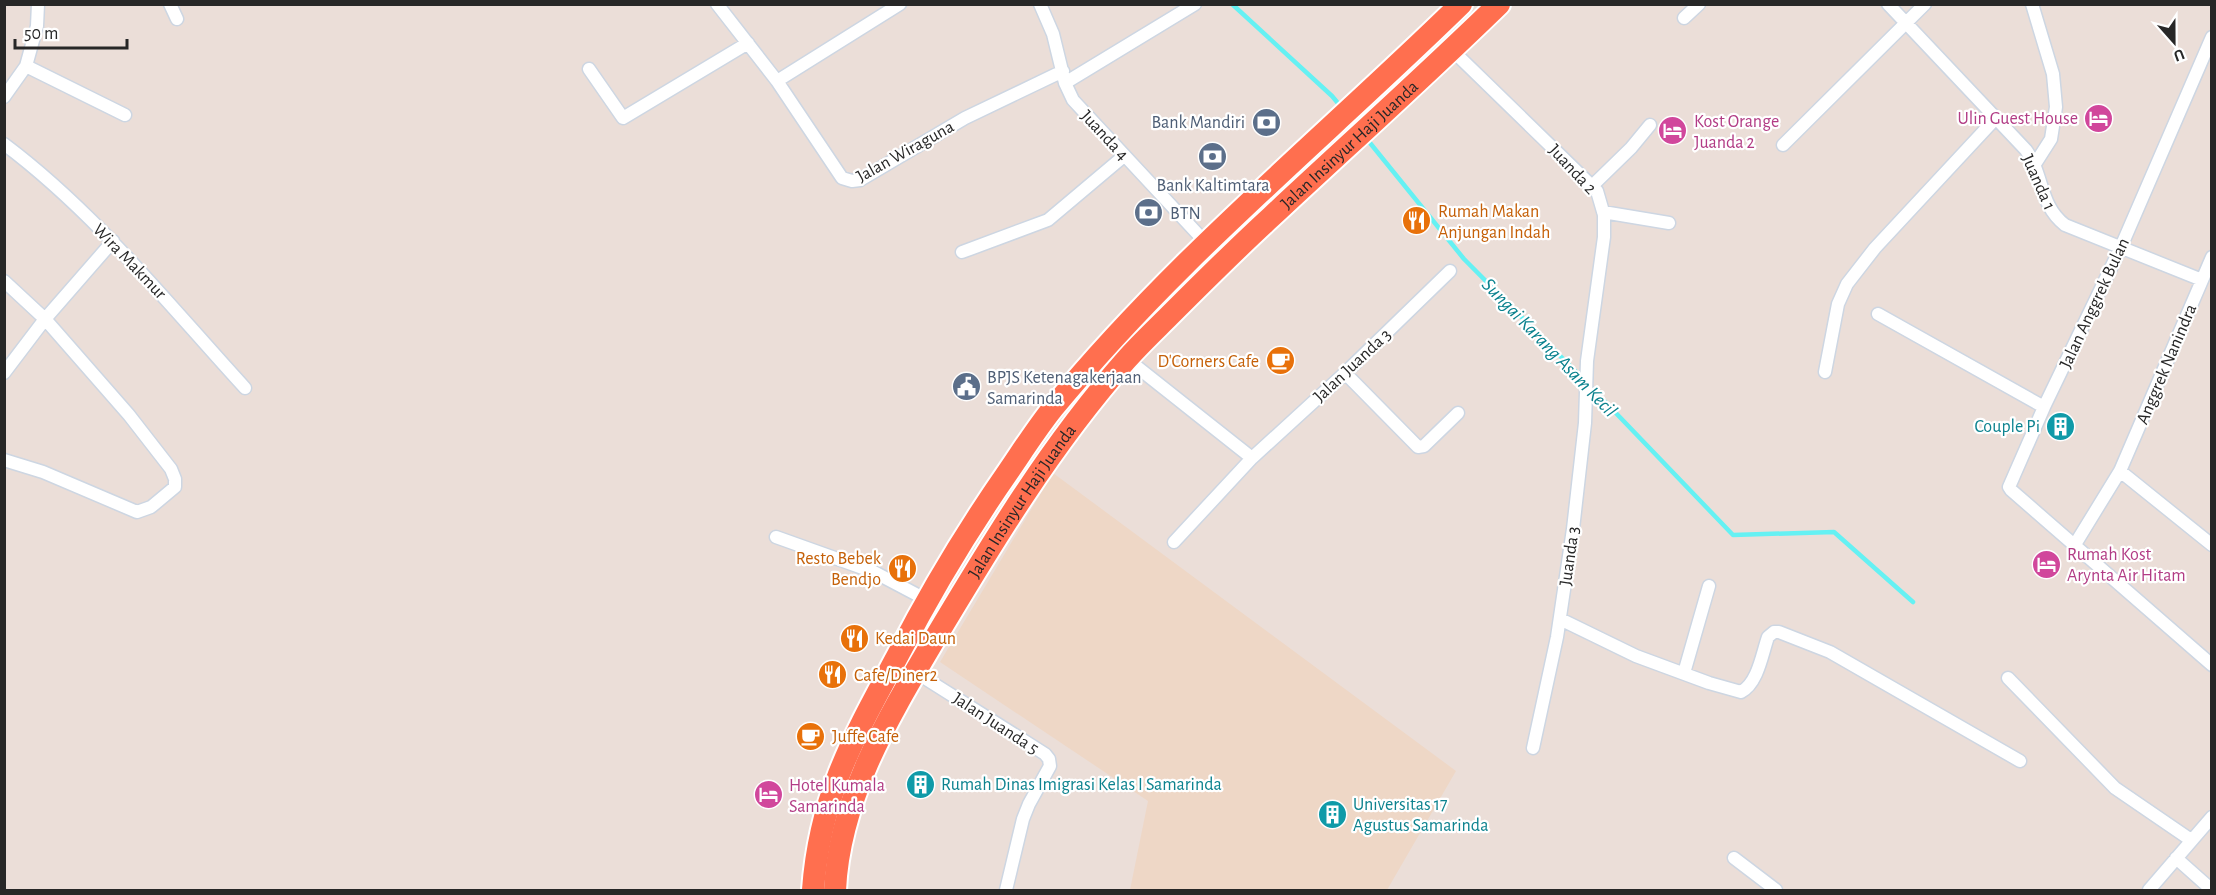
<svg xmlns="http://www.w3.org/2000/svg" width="2216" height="895" font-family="'Alegreya Sans',sans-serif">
<rect width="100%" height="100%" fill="#ebded8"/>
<!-- education -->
<path fill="#eed7c6" d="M 1053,473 L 1456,771 L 1387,890 L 1130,890 L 1148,801 L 940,662 Z"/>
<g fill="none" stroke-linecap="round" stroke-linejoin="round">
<!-- stream -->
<path stroke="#65f1f3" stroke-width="4.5" d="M 1232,4 L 1332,96 L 1342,108
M 1366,138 L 1464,259 L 1583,379
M 1589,385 L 1733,535 L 1834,532 L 1913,602"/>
<defs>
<path id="street" d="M 170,4 L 177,19
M 717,4 L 777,81 L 842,178 L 852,181 L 860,180 L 965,118 L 1063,71
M 1040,4 L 1053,34 L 1065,83 L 1073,100 L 1207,244
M 1888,4 L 2026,150 C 2044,175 2039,205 2065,225 L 2202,280
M 2032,4 L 2053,74 L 2056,107 L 2051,139 L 2035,164
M 1684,18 L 1699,4
M 2212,37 L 2121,247 L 2044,407 L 2009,487 L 2011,490 L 2212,665
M 1452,50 L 1597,191 L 1604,215 L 1604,237 L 1587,361 L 1585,423 L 1573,529 L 1557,637 L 1533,748
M 26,66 L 125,115
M 589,69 L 623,118 L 748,43
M 777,81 L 900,4
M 1065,83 L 1195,4
M 4,97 L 26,66 L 37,26 L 38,4
M 4,144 C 96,213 168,304 245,388
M 1783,145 L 1925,4
M 1592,186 L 1631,148 L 1650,125
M 1603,212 L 1669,223
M 962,252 L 1048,220 L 1124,156
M 4,281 L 45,319 L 129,415 L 171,469 L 175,479 L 175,487 L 151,507 L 137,512 L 43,472 L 4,460
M 1878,314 L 2044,407
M 1127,359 L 1252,458
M 1825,372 L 1838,304 L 1847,284 L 1875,248 L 1996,118
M 4,373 L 45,319 L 113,241
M 1345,373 L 1418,447 L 1424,446 L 1458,413
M 2120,471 L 2212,545
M 776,537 L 874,572 L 927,600
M 1174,542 L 1252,458 L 1345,373 L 1450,271
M 2074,546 L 2120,471 L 2212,257
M 1560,619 L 1636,656 L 1709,683 L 1741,692 C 1758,683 1762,654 1768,637 L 1774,632 L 1779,632 L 1830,652 L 2020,761
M 915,672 L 1045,754 L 1049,759 L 1050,766 L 1029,804 L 1023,819 L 1006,890
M 1684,673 L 1709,586
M 2008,678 L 2115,788 L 2191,840
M 1734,858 L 1776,890
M 2176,858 L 2212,890
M 2149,890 L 2212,817"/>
<g id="highway">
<path d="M 813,890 C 820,795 854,737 898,655 C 931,591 967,531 1008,472 C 1023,450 1037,428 1053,408 C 1174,260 1324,138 1461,4"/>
<path id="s1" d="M 835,890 C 839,799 888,718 934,640 C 992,543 1050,446 1126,360 C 1139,345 1155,330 1169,316 C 1203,282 1236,249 1271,217 C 1347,146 1424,77 1499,4"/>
</g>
</defs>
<!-- street casing -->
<use href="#street" stroke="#cdd6e2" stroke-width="15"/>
<!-- highway casing -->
<use href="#highway" stroke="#fff" stroke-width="26"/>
<!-- street -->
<use href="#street" stroke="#fff" stroke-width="12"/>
<!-- highway -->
<use href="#highway" stroke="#ff6f4f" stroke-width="22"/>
</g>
<!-- icons -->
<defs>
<symbol id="hotel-disc" viewBox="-11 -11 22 22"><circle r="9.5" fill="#d1479c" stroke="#fff"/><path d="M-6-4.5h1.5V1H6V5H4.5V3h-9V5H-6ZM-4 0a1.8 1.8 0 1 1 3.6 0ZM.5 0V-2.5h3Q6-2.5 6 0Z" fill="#fff"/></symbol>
<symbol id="bank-disc" viewBox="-11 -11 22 22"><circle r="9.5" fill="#5c6f8a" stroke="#fff"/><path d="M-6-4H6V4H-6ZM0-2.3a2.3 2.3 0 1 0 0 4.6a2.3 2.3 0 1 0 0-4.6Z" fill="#fff"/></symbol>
<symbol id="restaurant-disc" viewBox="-11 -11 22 22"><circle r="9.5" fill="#e8710a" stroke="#fff"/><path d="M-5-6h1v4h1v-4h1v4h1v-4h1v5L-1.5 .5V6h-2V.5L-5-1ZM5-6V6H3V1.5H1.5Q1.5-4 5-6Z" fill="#fff"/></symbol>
<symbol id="cafe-disc" viewBox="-11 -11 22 22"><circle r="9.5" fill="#e8710a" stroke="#fff"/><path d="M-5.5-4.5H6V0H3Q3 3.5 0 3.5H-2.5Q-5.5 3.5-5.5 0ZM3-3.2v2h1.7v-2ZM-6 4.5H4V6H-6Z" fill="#fff"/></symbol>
<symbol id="civic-disc" viewBox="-11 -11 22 22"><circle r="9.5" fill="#5c6f8a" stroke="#fff"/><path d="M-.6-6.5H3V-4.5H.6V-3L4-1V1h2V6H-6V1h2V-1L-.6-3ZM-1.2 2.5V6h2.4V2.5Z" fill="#fff"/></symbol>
<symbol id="building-disc" viewBox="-11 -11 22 22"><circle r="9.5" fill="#0f9aa8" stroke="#fff"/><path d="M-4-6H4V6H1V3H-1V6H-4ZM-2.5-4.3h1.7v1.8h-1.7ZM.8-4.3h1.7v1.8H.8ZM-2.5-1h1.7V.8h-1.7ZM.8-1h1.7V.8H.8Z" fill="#fff"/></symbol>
</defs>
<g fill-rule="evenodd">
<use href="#hotel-disc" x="2082" y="102" width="33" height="33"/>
<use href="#bank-disc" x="1250" y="106" width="33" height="33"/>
<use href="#hotel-disc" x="1656" y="114" width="33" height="33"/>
<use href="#bank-disc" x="1196" y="140" width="33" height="33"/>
<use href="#bank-disc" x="1132" y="196" width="33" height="33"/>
<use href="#restaurant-disc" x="1400" y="204" width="33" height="33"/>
<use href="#cafe-disc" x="1264" y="344" width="33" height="33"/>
<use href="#civic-disc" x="950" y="370" width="33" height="33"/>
<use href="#building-disc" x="2044" y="410" width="33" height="33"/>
<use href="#hotel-disc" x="2030" y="548" width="33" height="33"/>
<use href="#restaurant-disc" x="886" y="552" width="33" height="33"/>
<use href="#restaurant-disc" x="838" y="622" width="33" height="33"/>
<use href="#restaurant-disc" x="816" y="658" width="33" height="33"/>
<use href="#cafe-disc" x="794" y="720" width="33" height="33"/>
<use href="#building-disc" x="904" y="768" width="33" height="33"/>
<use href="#hotel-disc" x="752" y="778" width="33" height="33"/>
<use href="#building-disc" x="1316" y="798" width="33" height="33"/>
</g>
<g text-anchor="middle" stroke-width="4.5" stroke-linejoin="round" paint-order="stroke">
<!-- hotel labels -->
<g font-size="18" fill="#b23c85" stroke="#fff" text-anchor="start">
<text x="2078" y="124" text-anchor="end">Ulin Guest House</text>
<text x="1694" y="127">Kost Orange<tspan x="1694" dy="21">Juanda 2</tspan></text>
<text x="2067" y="560">Rumah Kost<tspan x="2067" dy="21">Arynta Air Hitam</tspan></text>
<text x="789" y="791">Hotel Kumala<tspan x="789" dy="21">Samarinda</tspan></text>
</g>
<!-- service labels -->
<g font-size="18" fill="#4e5e75" stroke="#fff" text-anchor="start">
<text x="1245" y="128" text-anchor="end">Bank Mandiri</text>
<text x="1213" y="191" text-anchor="middle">Bank Kaltimtara</text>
<text x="1170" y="219">BTN</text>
<text x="987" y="383">BPJS Ketenagakerjaan<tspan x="987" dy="21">Samarinda</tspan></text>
</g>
<!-- street labels -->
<g font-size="18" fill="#272727" stroke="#fff">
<text transform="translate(1105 135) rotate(47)" y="6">Juanda 4</text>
<text dy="6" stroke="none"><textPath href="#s1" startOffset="922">Jalan Insinyur Haji Juanda</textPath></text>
<text transform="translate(905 151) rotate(-29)" y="6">Jalan Wiraguna</text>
<text transform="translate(1573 169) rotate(47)" y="6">Juanda 2</text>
<text transform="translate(2039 182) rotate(66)" y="6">Juanda 1</text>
<text transform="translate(130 261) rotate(46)" y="6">Wira Makmur</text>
<text transform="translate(2094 303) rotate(-65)" y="6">Jalan Anggrek Bulan</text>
<text transform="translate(2166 364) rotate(-67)" y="6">Anggrek Nanindra</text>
<text transform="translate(1352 365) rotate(-43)" y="6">Jalan Juanda 3</text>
<text dy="6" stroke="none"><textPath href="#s1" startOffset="436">Jalan Insinyur Haji Juanda</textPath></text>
<text transform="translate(1569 556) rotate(-82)" y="6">Juanda 3</text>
<text transform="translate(996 723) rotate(33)" y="6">Jalan Juanda 5</text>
</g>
<!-- food labels -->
<g font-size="18" fill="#c56008" stroke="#fff" text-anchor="start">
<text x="1438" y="217">Rumah Makan<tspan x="1438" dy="21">Anjungan Indah</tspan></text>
<text x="1259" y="367" text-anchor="end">D'Corners Cafe</text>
<text x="881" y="564" text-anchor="end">Resto Bebek<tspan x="881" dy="21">Bendjo</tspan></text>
<text x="875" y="644">Kedai Daun</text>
<text x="854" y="681">Cafe/Diner2</text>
<text x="832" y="742">Juffe Cafe</text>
</g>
<!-- culture labels -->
<g font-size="18" fill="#0d838f" stroke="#fff" text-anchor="start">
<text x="2040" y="432" text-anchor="end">Couple Pi</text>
<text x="941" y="790">Rumah Dinas Imigrasi Kelas I Samarinda</text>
<text x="1353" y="810">Universitas 17<tspan x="1353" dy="21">Agustus Samarinda</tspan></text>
</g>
<!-- water labels -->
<g font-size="20" font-style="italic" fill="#09818d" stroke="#fff">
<text transform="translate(1550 347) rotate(46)" y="7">Sungai Karang Asam Kecil</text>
</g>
</g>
<!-- border -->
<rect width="2216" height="895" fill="none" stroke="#272727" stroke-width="12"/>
<!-- north arrow -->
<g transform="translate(2174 42) rotate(159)" stroke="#ffffff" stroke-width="4.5" paint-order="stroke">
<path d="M0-4.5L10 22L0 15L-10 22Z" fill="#272727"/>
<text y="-9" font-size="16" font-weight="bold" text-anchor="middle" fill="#272727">U</text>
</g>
<!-- scale -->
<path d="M15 39v9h112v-9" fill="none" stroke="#272727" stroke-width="3"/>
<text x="24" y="39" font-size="18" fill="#272727" stroke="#ffffff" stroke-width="4.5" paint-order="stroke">50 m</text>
</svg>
